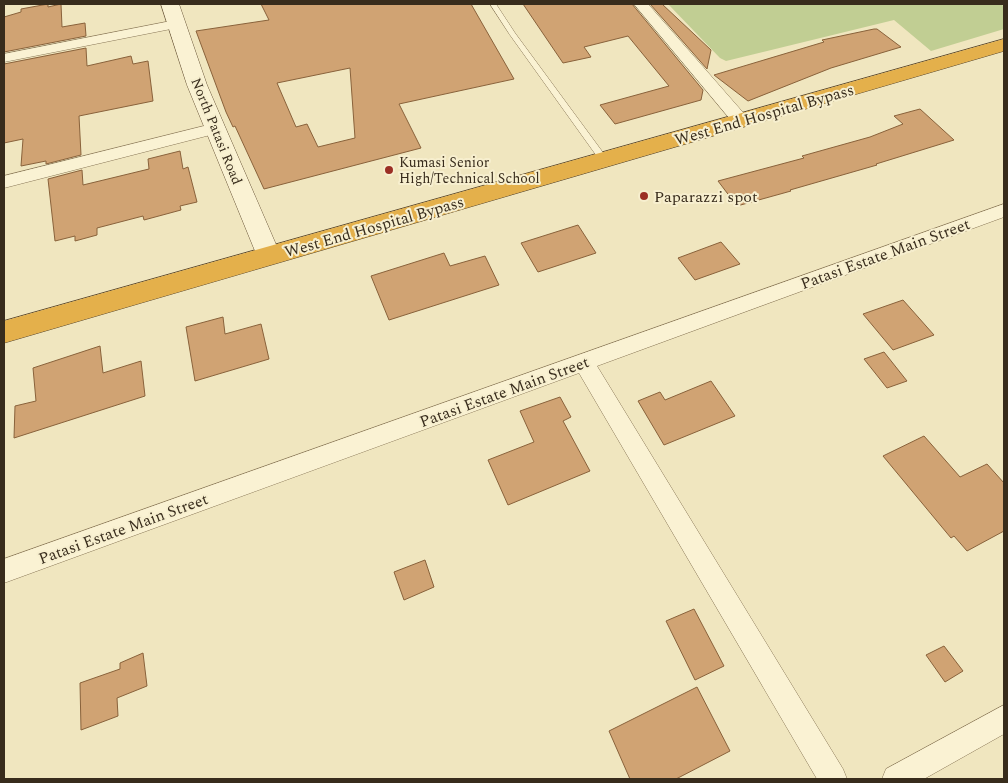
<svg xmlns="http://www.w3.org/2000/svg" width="1008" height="783" font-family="Spectral,serif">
<rect width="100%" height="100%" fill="#f0e6bf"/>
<!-- green -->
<path fill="#c1ce93" d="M 668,4 L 1000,4 L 1004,6 L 1004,29 L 931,51 L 894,20 L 726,61 L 720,58 Z"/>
<!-- building -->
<path fill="#d0a373" stroke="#89623b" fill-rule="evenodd" d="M 48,4 L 48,7 L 61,4 L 62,27 L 85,23 L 86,36 L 4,52 L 4,17 L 21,12 L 21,9 Z
M 261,4 L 471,4 L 514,79 L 399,104 L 421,148 L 264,189 L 235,126 L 233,127 L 226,112 L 196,31 L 269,20 ZM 350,68 L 355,138 L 318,147 L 307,124 L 296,127 L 277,83 Z
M 523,4 L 632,4 L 703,90 L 701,100 L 615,124 L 600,105 L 669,86 L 628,36 L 584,47 L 591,57 L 563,63 Z
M 650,4 L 662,4 L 711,50 L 707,69 Z
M 874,29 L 877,29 L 901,47 L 831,68 L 748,101 L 714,75 L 824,42 L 822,40 Z
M 86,48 L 87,66 L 131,56 L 133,64 L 148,61 L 153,101 L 79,116 L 81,155 L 46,164 L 46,161 L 21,166 L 23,139 L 4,143 L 4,64 Z
M 920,109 L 954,140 L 876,164 L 877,165 L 790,190 L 791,191 L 737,206 L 718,181 L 804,158 L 802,156 L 870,137 L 903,124 L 894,116 Z
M 180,151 L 183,169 L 188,167 L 197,202 L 180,206 L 181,210 L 144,220 L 143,216 L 97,228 L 97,235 L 75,241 L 75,236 L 55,241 L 48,179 L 82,170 L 83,185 L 149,169 L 148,159 Z
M 578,225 L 596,253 L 538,272 L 521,243 Z
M 721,242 L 740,264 L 695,280 L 678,258 Z
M 444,253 L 450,266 L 485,256 L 499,285 L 389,320 L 371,276 Z
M 903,300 L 934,335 L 893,350 L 863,314 Z
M 223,317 L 225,334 L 261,324 L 269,359 L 195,381 L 186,327 Z
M 100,346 L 103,373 L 141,361 L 145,396 L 14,438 L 15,406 L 36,401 L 33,368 Z
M 884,352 L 907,381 L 887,388 L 864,359 Z
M 711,381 L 735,416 L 664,445 L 638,401 L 660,392 L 665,400 Z
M 560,397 L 571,417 L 563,421 L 590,471 L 508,505 L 488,460 L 534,442 L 520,411 Z
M 924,436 L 960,477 L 987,464 L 1004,483 L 1004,531 L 967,551 L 954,536 L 951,538 L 883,456 Z
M 425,560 L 434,587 L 404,600 L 394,572 Z
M 694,609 L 724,666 L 695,680 L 666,621 Z
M 944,646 L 963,671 L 945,682 L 926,655 Z
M 143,653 L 147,686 L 117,698 L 118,716 L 81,730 L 80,683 L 120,669 L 120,663 Z
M 697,687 L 730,751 L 676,779 L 630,779 L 609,731 Z"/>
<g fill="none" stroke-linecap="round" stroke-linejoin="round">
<defs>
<path id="lane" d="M 490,4 L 496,4 L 515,33 L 607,158 L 607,162 L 601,162 L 510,35 Z"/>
<path id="street" d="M 634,4 L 648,4 L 747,117 L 749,121 L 747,125 L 741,126 L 735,125 Z
M 176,20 L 181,21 L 183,24 L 181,27 L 4,62 L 4,54 Z
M 216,123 L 222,124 L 224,128 L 222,132 L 4,188 L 4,176 Z
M 1004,204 L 1004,217 L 597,366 L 843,769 L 847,779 L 817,779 L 579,373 L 4,583 L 4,559 Z
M 1004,705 L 1004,734 L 924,779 L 882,779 L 886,769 Z"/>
<path id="secondary" d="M 161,4 L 179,4 L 207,85 L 281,256 L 277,262 L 269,265 L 261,262 L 257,256 L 187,85 Z"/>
<path id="highway" d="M 1004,39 L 1004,51 L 4,343 L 4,321 Z"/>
</defs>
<!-- lane casing -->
<use href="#lane" stroke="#897757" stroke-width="1"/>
<!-- street casing -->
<use href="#street" stroke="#897757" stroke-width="1"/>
<!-- secondary casing -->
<use href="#secondary" stroke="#6b573a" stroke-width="1"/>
<!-- highway casing -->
<use href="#highway" stroke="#56442b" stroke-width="1"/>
<!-- lane -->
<use href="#lane" fill="#faf2d3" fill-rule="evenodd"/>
<!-- street -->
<use href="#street" fill="#faf2d3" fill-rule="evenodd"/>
<!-- secondary -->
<use href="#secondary" fill="#faf2d3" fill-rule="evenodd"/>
<!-- highway -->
<use href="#highway" fill="#e4b04b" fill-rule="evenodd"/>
</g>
<!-- markers -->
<g fill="#9b2f24" stroke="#f7efcf" stroke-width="2">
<circle cx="389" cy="170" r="5"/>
<circle cx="644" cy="196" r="5"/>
</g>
<g text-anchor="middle" stroke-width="4" stroke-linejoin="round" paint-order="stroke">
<!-- far-street labels -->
<g font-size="14" fill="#382c1c" stroke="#f7efcf">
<text transform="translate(217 131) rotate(68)" y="5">North Patasi Road</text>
</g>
<!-- far-poi labels -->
<g font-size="14" fill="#382c1c" stroke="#f7efcf" text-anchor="start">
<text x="399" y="167">Kumasi Senior<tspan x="399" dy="16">High/Technical School</tspan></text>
</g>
<!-- street labels -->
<g font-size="16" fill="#382c1c" stroke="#f7efcf">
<text transform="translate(764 114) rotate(-16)" y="6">West End Hospital Bypass</text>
<text transform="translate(374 226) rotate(-16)" y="6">West End Hospital Bypass</text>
<text transform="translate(885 253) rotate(-20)" y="6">Patasi Estate Main Street</text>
<text transform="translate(504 391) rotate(-20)" y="6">Patasi Estate Main Street</text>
<text transform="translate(123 528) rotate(-20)" y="6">Patasi Estate Main Street</text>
</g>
<!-- poi labels -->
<g font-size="16" fill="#382c1c" stroke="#f7efcf" text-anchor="start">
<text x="654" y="202">Paparazzi spot</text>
</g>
</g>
<!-- border -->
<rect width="1008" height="783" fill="none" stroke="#382c1c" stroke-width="10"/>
</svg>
